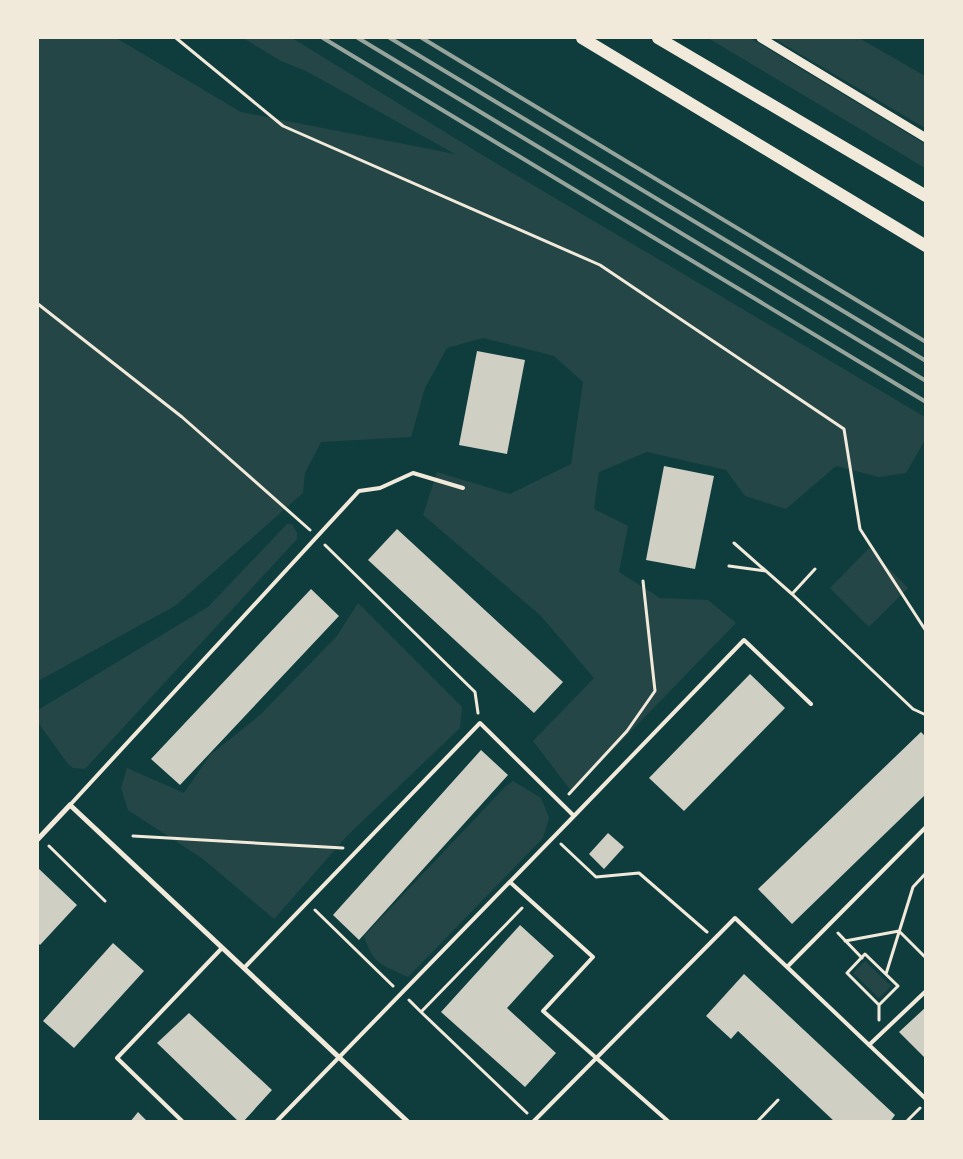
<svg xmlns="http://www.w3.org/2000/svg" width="963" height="1159" font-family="'Libre Baskerville',serif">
<rect width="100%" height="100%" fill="#0f3d3e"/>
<!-- green -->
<path fill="#244646" d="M 38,38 L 116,38 L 241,112 L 455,154 L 306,71 L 281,61 L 243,38 L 292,38 L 484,156 L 925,417 L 925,440 L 906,473 L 879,477 L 836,466 L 786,509 L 745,496 L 726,470 L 647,452 L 599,472 L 594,509 L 628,526 L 619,572 L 660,598 L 708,600 L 736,623 L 572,792 L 533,741 L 594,678 L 540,615 L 423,515 L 437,472 L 510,494 L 571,464 L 583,382 L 554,356 L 483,338 L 447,348 L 425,388 L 411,437 L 321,442 L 305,473 L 303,493 L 175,606 L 38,681 Z
M 708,38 L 750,38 L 925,144 L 925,168 Z
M 773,38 L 859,38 L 925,76 L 925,128 Z
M 287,524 L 292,524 L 297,533 L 297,539 L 85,769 L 73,768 L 68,764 L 39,724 L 38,710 L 208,607 Z
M 869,548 L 908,588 L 869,627 L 830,588 Z
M 358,603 L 462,707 L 460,728 L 348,835 L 274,919 L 203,859 L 128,810 L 121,788 L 127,768 L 184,793 L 210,755 L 260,715 L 337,636 Z
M 513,781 L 541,798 L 549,818 L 543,838 L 408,977 C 383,965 373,965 364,936 L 505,787 Z
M 865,961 L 891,986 L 879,998 L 853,973 Z"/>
<!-- building -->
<path fill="#cfcfc3" d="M 477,351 L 525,360 L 507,454 L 459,445 Z
M 664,466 L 714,476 L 695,569 L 646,560 Z
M 397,529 L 563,682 L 534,713 L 368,560 Z
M 311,589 L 339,616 L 180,785 L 151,759 Z
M 750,674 L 785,708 L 684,811 L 649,778 Z
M 921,732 L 926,737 L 926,794 L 792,924 L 758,889 Z
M 481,750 L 508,775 L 359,940 L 333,915 Z
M 608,833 L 624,847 L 604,869 L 589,854 Z
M 38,868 L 77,905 L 40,945 L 38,943 Z
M 520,925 L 554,956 L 507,1008 L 556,1053 L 525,1087 L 441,1012 Z
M 113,943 L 144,971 L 74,1048 L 43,1021 Z
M 744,974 L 895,1115 L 890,1122 L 835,1122 L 738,1031 L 731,1039 L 706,1016 Z
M 926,1007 L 926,1059 L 899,1032 Z
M 189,1013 L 272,1090 L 243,1122 L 239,1122 L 157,1043 Z
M 138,1112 L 148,1122 L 130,1122 Z"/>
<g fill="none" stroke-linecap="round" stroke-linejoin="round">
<!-- path -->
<path stroke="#f1e9da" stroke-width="3" d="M 176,38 L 283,126 L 600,265 L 844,429 L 860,529 L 926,631
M 38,304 L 182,417 L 310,530
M 734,543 L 792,594 L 913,709 L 926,715
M 325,545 L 475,692 L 478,713
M 729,566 L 766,571
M 792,594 L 815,569
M 569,794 L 627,731 L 655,691 L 643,581
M 133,836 L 343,848
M 561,844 L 596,877 L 639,873 L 707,932
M 49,846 L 105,901
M 522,908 L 421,1012 L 527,1113
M 315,910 L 393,986
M 838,933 L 862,958
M 845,941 L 899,931 L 926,958
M 865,954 L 898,986 L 879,1005 L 847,973 Z
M 886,974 L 913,887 L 926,873
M 409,1000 L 421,1012
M 879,1020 L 879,1005
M 757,1122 L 778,1100
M 906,1122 L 920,1108"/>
<!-- service -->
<path stroke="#f1e9da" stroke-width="4" d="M 70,805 L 359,491 L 380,488 L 413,473 L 463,488
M 574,816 L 744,640 L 811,704
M 926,827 L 787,967 L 926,1099
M 511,883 L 593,957 L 543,1011 L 669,1122
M 244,968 L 480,723 L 574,816 L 276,1122
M 869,1045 L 926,991
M 183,1122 L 117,1058 L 222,948
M 533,1122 L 735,918 L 787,967"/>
<!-- minor -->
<path stroke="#f1e9da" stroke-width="5" d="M 38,839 L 70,805 L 408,1122"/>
<!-- tertiary -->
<path stroke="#f1e9da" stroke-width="9" d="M 761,38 L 926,138"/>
<!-- primary -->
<path stroke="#f1e9da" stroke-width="12" d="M 582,38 L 926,246
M 658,38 L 926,196"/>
<!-- rail -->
<path stroke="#97a49c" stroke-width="4" d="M 323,38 L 926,402
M 358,38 L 926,381
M 390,38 L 926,361
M 422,38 L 926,342"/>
</g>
<!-- border -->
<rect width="963" height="1159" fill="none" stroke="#f1e9da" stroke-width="78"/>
</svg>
